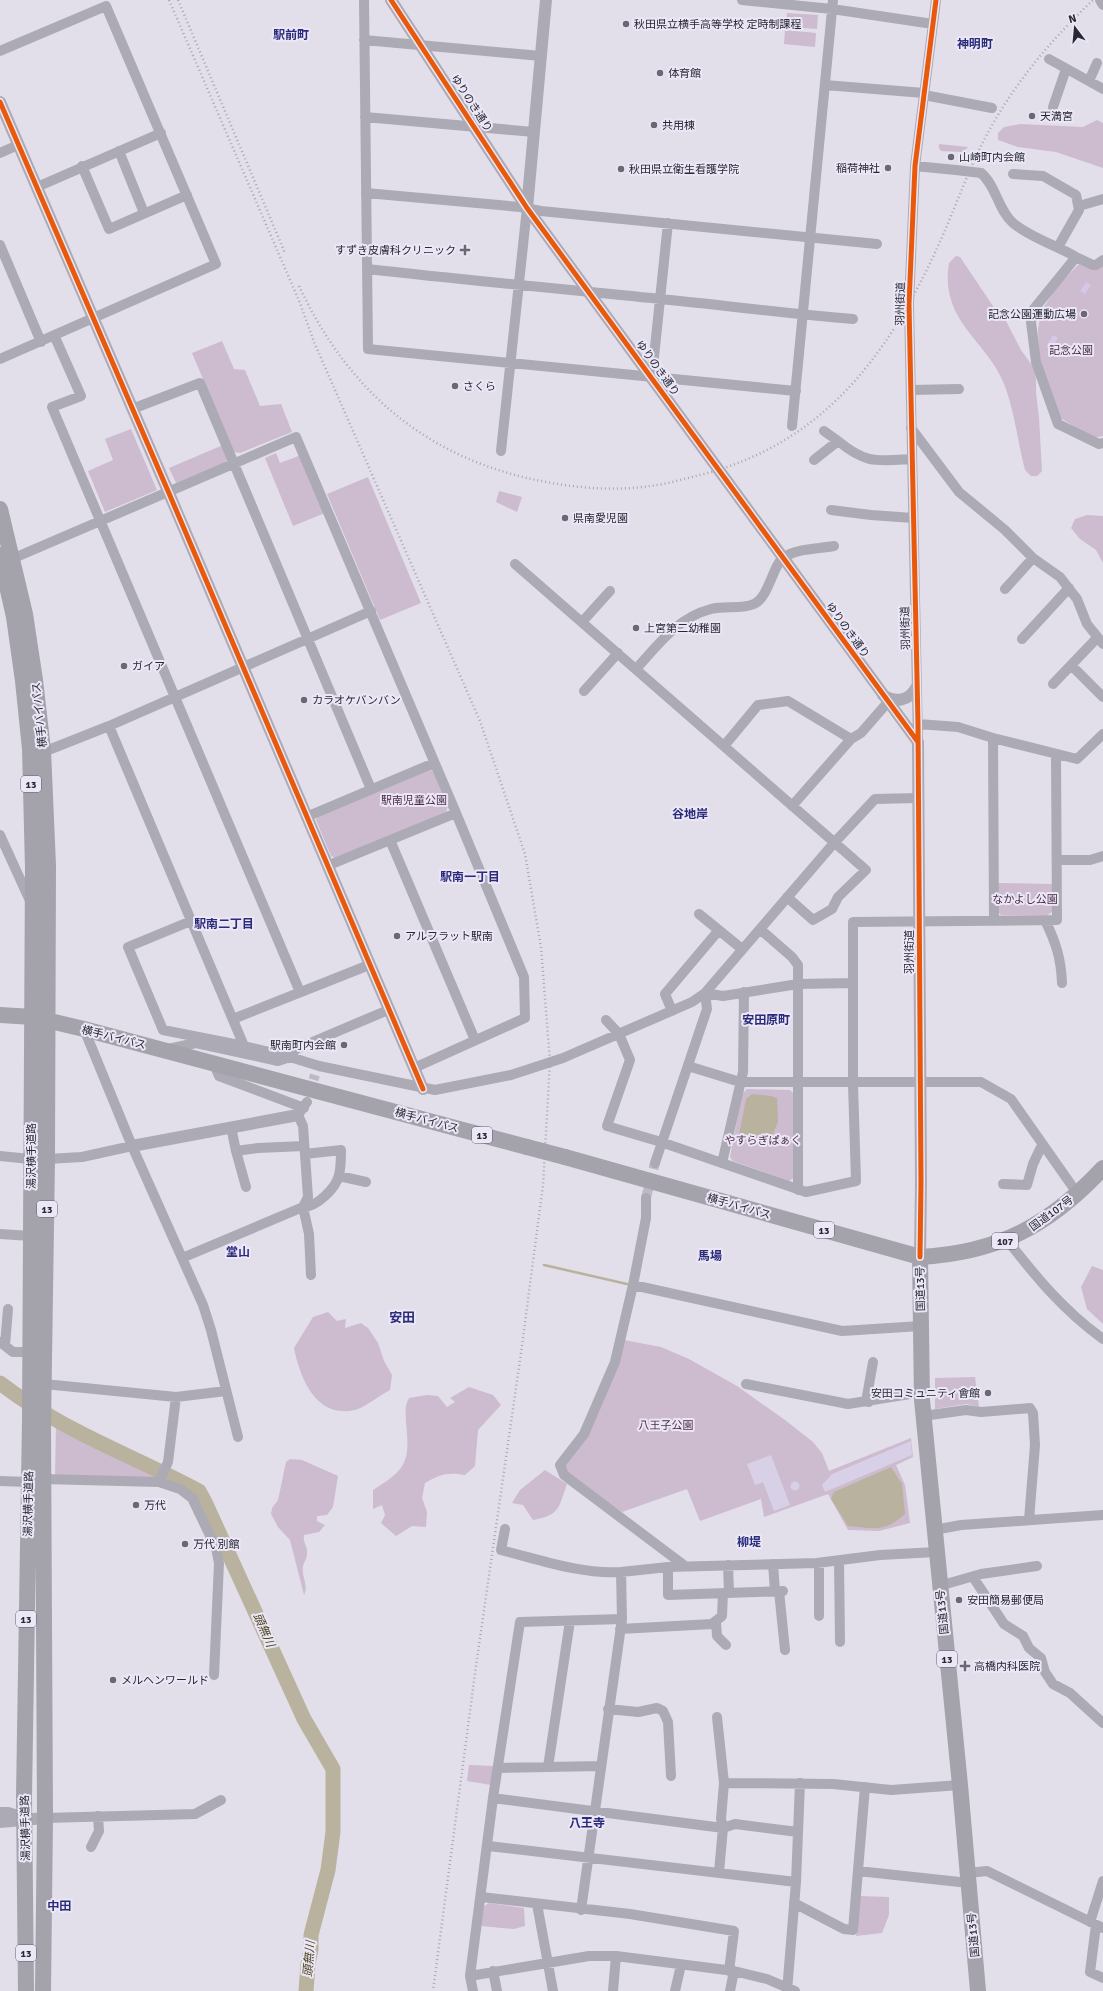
<svg xmlns="http://www.w3.org/2000/svg" width="1103" height="1991" font-family="Signika,'Noto Sans JP',sans-serif">
<rect width="100%" height="100%" fill="#e2dfea"/>
<!-- green -->
<path fill="#cdbbcf" d="M 787,13 L 818,15 L 817,29 L 786,27 Z
M 785,30 L 816,33 L 815,47 L 784,44 Z
M 1097,120 L 1103,123 L 1103,168 L 1056,152 L 1018,147 L 998,140 L 998,133 L 1004,127 L 1020,124 L 1083,127 Z
M 939,144 L 968,147 L 963,152 L 941,151 L 939,148 Z
M 956,256 L 960,257 L 997,312 L 1005,319 L 1021,350 L 1034,368 L 1036,379 L 1036,392 L 1039,418 L 1042,471 L 1037,476 L 1031,476 L 1025,470 C 1018,443 1015,415 1006,389 C 990,341 939,323 949,263 Z
M 1103,263 L 1103,436 L 1094,438 L 1060,418 L 1039,357 L 1038,330 L 1041,312 L 1057,286 L 1079,264 Z
M 222,341 L 234,369 L 245,370 L 260,406 L 281,404 L 292,432 L 240,453 L 234,452 L 192,353 Z
M 131,429 L 157,490 L 105,512 L 88,471 L 113,460 L 105,439 Z
M 223,445 L 230,461 L 176,483 L 169,468 Z
M 276,453 L 280,463 L 301,455 L 325,513 L 293,526 L 265,458 Z
M 368,477 L 421,603 L 380,620 L 327,494 Z
M 499,491 L 522,497 L 517,512 L 496,502 Z
M 1087,515 L 1103,516 L 1103,563 L 1096,550 L 1080,539 L 1071,528 L 1075,519 Z
M 427,769 L 433,771 L 448,806 L 446,812 L 337,859 L 331,856 L 316,820 L 318,815 Z
M 997,883 L 1054,884 L 1053,911 L 1048,915 L 1001,915 L 997,911 Z
M 747,1089 L 790,1090 L 793,1093 L 794,1178 L 789,1181 L 733,1161 L 730,1157 L 742,1094 Z
M 1092,1266 L 1103,1270 L 1103,1324 L 1087,1309 L 1081,1287 Z
M 328,1312 L 337,1321 L 346,1319 L 345,1328 L 361,1323 L 368,1328 L 378,1343 L 384,1361 L 392,1375 L 390,1390 C 380,1395 364,1408 355,1410 C 316,1419 300,1378 294,1348 L 313,1317 Z
M 624,1340 L 661,1347 L 689,1359 L 737,1386 L 785,1420 L 813,1442 L 822,1453 L 829,1471 L 911,1438 L 913,1457 L 896,1465 L 905,1485 L 910,1523 L 879,1531 L 848,1530 L 828,1494 L 764,1517 L 761,1499 L 700,1521 L 687,1489 L 622,1512 L 568,1475 L 564,1464 Z
M 975,1377 L 979,1407 L 966,1404 L 935,1409 L 935,1378 Z
M 469,1387 L 493,1395 L 501,1405 L 478,1430 L 475,1466 L 465,1475 C 448,1472 440,1474 425,1483 L 422,1498 L 427,1512 L 426,1527 L 412,1526 L 396,1536 L 381,1523 L 385,1515 L 382,1505 L 373,1509 L 373,1490 C 407,1469 410,1462 406,1422 C 406,1413 404,1407 409,1398 L 427,1395 L 438,1396 L 447,1407 L 455,1402 L 450,1398 Z
M 56,1426 L 156,1474 L 155,1478 L 55,1476 Z
M 290,1459 L 302,1460 L 338,1476 L 333,1507 L 327,1515 L 317,1516 L 317,1521 L 325,1525 L 319,1532 L 304,1535 C 303,1542 306,1544 307,1550 C 308,1557 305,1560 303,1566 C 301,1576 309,1585 304,1595 L 290,1540 L 278,1527 L 271,1514 L 272,1508 L 278,1500 L 286,1462 Z
M 545,1470 L 567,1484 C 558,1509 560,1515 533,1520 L 523,1505 L 512,1503 L 520,1490 Z
M 469,1765 L 494,1766 L 491,1785 L 467,1781 Z
M 860,1896 L 889,1897 L 889,1915 L 882,1933 L 856,1936 Z
M 489,1903 L 524,1908 L 525,1926 L 514,1929 L 481,1926 L 484,1906 Z"/>
<!-- sand -->
<path fill="#d4c8e8" d="M 1086,282 L 1091,285 L 1085,294 L 1080,291 Z
M 1053,335 L 1058,338 L 1052,348 L 1047,345 Z"/>
<!-- plaza -->
<path fill="#d7d0e7" d="M 911,1441 L 912,1455 L 825,1492 L 822,1485 L 832,1474 Z
M 771,1455 L 790,1505 L 774,1511 L 763,1482 L 755,1485 L 747,1464 Z
M790.5 1486a4.5 4.5 0 1 1 9 0a4.5 4.5 0 1 1-9 0Z"/>
<!-- water -->
<path fill="#b9b29e" d="M 752,1094 L 771,1096 L 777,1098 L 778,1122 L 772,1136 L 745,1139 L 739,1135 L 746,1099 Z
M 891,1467 L 902,1484 L 905,1514 C 884,1533 874,1528 848,1526 L 831,1499 L 834,1492 Z"/>
<g fill="none" stroke-linecap="round" stroke-linejoin="round">
<!-- stream -->
<path stroke="#b9b29e" stroke-width="2.5" d="M 544,1265 L 627,1284"/>
<!-- river -->
<path stroke="#b9b29e" stroke-width="15" d="M 0,1383 C 60,1430 132,1455 199,1491 L 205,1502 L 304,1719 L 333,1769 L 333,1832 L 328,1870 L 311,1935 L 311,1949 L 308,1964 L 306,1991"/>
<!-- minor-tunnel -->
<path stroke="#bdbac5" stroke-width="10" stroke-dasharray="10 5" stroke-linecap="butt" d="M 309,1094 L 315,1075
M 646,1198 L 655,1163"/>
<!-- minor -->
<path stroke="#acaab4" stroke-width="10" d="M 364,0 L 368,349 L 796,391
M 742,0 L 832,9 L 933,24
M 1100,0 L 1103,5
M 364,40 L 541,56
M 0,51 L 106,6 L 216,264 L 0,359
M 1049,59 L 1103,89
M 1089,81 L 1097,63
M 825,85 L 924,93
M 924,95 L 992,108
M 1053,107 L 1066,69
M 365,117 L 534,132
M 119,151 L 144,213
M 0,153 L 18,145
M 82,166 L 109,229 L 187,195
M 915,166 L 956,170
M 981,173 C 996,185 998,210 1013,223 C 1031,238 1056,245 1076,257 L 1033,310 L 1031,322 L 1036,362 L 1058,424 L 1099,444 L 1103,443
M 1013,174 L 1043,176 L 1076,195 L 1079,210 L 1058,247
M 37,187 L 161,133
M 366,193 L 520,207 L 541,211 L 877,244
M 1079,206 L 1103,199
M 0,245 L 41,342
M 1076,257 L 1093,265 L 1096,265 L 1103,260
M 367,269 C 465,280 562,289 660,299 C 724,305 788,314 853,319
M 54,335 L 81,396 L 52,407 L 300,992
M 652,376 L 668,223
M 911,390 L 959,389
M 132,409 L 200,383 L 371,789
M 792,426 L 833,0
M 911,428 L 959,492 L 1005,530 L 1033,558 L 1060,577 L 1077,599 L 1087,624 L 1103,644
M 824,431 L 838,441
M 501,451 L 527,208
M 814,460 L 838,441 C 866,464 876,461 912,459
M 831,510 L 871,515 L 913,518
M 7,561 L 296,437 L 456,813 L 524,977 L 525,1018 L 414,1068
M 515,564 L 866,870 L 838,897 L 832,909 L 813,920 L 787,897
M 1005,589 L 1033,558
M 582,622 L 610,591
M 1022,639 L 1069,588
M 1071,665 L 1103,697
M 636,669 C 659,644 677,618 711,609 C 725,605 741,610 754,604 C 769,597 773,565 783,558 C 796,548 818,549 834,546
M 1053,684 L 1097,638
M 584,691 L 618,653
M 918,724 L 958,727 L 993,738 L 1077,759 L 1103,734
M 109,726 L 244,1046
M 993,738 L 994,921
M 918,742 L 909,304 L 915,166 L 936,0
M 724,746 L 758,705 L 788,701 L 851,739
M 43,750 L 51,749 L 109,726 L 371,611
M 792,806 L 851,739 L 861,733 L 888,702
M 306,817 L 434,763
M 0,835 L 31,903
M 390,840 L 475,1040
M 1057,860 L 1090,860 L 1103,856
M 327,866 L 456,813
M 699,914 L 742,949
M 1045,920 C 1056,943 1061,958 1062,983
M 191,921 L 128,947 L 163,1030 L 244,1046 L 290,1057 L 319,1066 L 435,1090 L 511,1075 L 563,1058 L 692,1002 L 705,993 L 834,843 L 875,799 L 918,798
M 760,929 L 792,957 L 798,965 L 798,1190
M 705,993 L 723,996 L 798,984 L 852,983
M 672,1011 L 665,994 L 719,930
M 233,1019 L 369,965
M 606,1020 L 619,1034 L 630,1060 L 607,1126 L 661,1142 L 806,1192 L 856,1181 L 853,1084 L 853,922 L 1057,920 L 1056,754
M 84,1029 L 132,1146 L 203,1305 L 211,1330 L 238,1437
M 168,1049 L 196,1043 L 278,1061 L 290,1057 L 296,1049 L 388,1010
M 213,1062 L 219,1076 L 304,1108
M 688,1066 L 740,1082 L 981,1082 L 1011,1099 L 1077,1193
M 231,1127 L 236,1151 L 258,1148 L 304,1146
M 236,1151 L 246,1187
M 305,1154 L 341,1150 C 341,1158 341,1167 339,1175 C 336,1188 317,1207 303,1207 L 309,1234 L 311,1275
M 0,1156 L 30,1159
M 47,1159 L 82,1157 L 132,1146
M 655,1163 L 707,1009 L 705,993
M 722,1163 L 743,1072 L 744,992
M 339,1176 L 366,1182
M 1003,1184 L 1027,1185 L 1033,1164 L 1042,1145
M 646,1198 L 646,1218 L 633,1285 L 615,1362 L 584,1434 L 560,1465 L 564,1475 L 685,1566
M 0,1234 L 31,1236
M 1007,1240 C 1037,1278 1063,1310 1103,1339
M 182,1258 L 303,1207 L 308,1197 L 303,1126 L 298,1115 L 307,1102
M 633,1285 L 842,1331 L 921,1326
M 0,1342 L 13,1352 L 29,1352
M 5,1345 L 8,1309
M 44,1384 L 176,1397 L 226,1391
M 746,1384 L 848,1404 L 922,1392
M 869,1402 L 867,1396 L 873,1362
M 923,1416 L 966,1410 L 981,1412 L 1030,1408 L 1033,1413 L 1035,1445 L 1029,1520
M 43,1479 L 159,1482 L 168,1462 L 176,1397
M 0,1481 L 29,1482
M 159,1482 L 180,1489 L 192,1498 L 216,1548 L 219,1563 L 214,1675
M 505,1529 L 501,1550 C 537,1559 583,1575 621,1572
M 934,1530 L 961,1525 L 1103,1515
M 839,1561 L 840,1642
M 773,1564 L 775,1591
M 728,1565 L 729,1593
M 668,1567 L 668,1595 L 783,1591
M 973,1577 L 1004,1624 L 1023,1636 L 1029,1648 L 1041,1658 L 1045,1672 L 1053,1684 L 1070,1693 L 1103,1723
M 939,1586 L 981,1574 L 1037,1566
M 779,1591 L 785,1650
M 819,1616 L 819,1563
M 716,1622 L 717,1636 L 726,1645
M 620,1629 L 712,1624 L 722,1616 L 723,1593
M 608,1709 L 638,1712 L 657,1708 L 663,1711 L 668,1722 L 671,1776
M 717,1717 L 724,1783 L 721,1819 L 723,1828 L 719,1872
M 548,1767 L 570,1621
M 498,1768 L 600,1766
M 724,1783 L 833,1784 L 891,1790 L 960,1785
M 493,1798 L 723,1828 L 735,1824 L 798,1832
M 45,1818 L 195,1814 L 221,1800
M 488,1846 L 796,1882
M 91,1847 L 99,1831 L 98,1816
M 858,1871 L 969,1883
M 968,1873 L 987,1871 L 1103,1928
M 481,1897 L 630,1914 L 734,1931 L 729,1971
M 794,1903 L 844,1929 L 853,1930 L 865,1787
M 537,1904 L 553,1991
M 581,1910 L 622,1619 L 621,1572 L 668,1567 L 817,1563 L 880,1555 L 936,1552
M 1090,1922 L 1103,1881
M 1096,1925 L 1090,1972 L 1103,1978
M 493,1971 L 497,1991
M 470,1976 L 589,1956 L 616,1956 L 734,1971 L 767,1979 L 795,1991
M 473,1991 L 470,1976 L 493,1798 L 520,1622 L 622,1619
M 613,1991 L 616,1956
M 675,1991 L 681,1965
M 730,1991 L 734,1971
M 787,1991 L 796,1882 L 800,1783"/>
<!-- tertiary -->
<path stroke="#acaab4" stroke-width="12" d="M 391,0 L 527,208 L 918,742 L 921,1182 L 920,1257
M 0,102 L 168,491 L 423,1089
M 527,208 L 546,0
M 883,695 C 896,703 909,701 916,688
M 132,1146 L 298,1115
M 0,1813 L 8,1813 L 24,1818
M 0,1822 L 45,1818"/>
<!-- trunk -->
<path stroke="#a4a2aa" stroke-width="16" d="M 0,509 L 25,614 L 35,680 L 43,750 L 48,865 L 47,1159 L 43,1427 L 45,1818 L 43,1991
M 0,555 L 14,617 L 23,681 L 30,749 L 33,868 L 30,1420 L 24,1797 L 26,1991
M 0,1015 L 33,1017 L 84,1029 L 527,1147
M 565,1157 L 920,1257 C 998,1253 1050,1225 1103,1168
M 920,1257 L 922,1400 L 960,1785 L 978,1991"/>
<!-- rail -->
<path stroke="#a8a7af" stroke-width="2.5" stroke-dasharray="1 3" stroke-linecap="butt" d="M 169,0 L 300,303 L 314,342 L 480,721 L 525,854 L 541,947 L 550,1062 L 543,1185 L 521,1353 L 476,1666 L 433,1991
M 178,0 L 285,253
M 299,286 C 346,386 418,452 527,478 C 566,487 610,492 650,486 C 667,484 684,479 700,475 C 823,444 888,356 938,246 C 956,207 970,164 991,127 C 1018,79 1053,38 1093,0"/>
<!-- minor-bridge -->
<path stroke="#acaab4" stroke-width="10" d="M 956,170 L 981,173"/>
<!-- trunk-bridge -->
<path stroke="#a4a2aa" stroke-width="16" d="M 527,1147 L 565,1157"/>
<defs>
<path id="cycleway" d="M 391,0 L 527,208 L 918,742
M 0,102 L 168,491 L 423,1089
M 920,1257 L 921,1182 L 918,724 L 909,304 L 915,166 L 936,0"/>
</defs>
<!-- cycleway casing -->
<use href="#cycleway" stroke="#ebe7f7" stroke-width="8"/>
<!-- cycleway -->
<use href="#cycleway" stroke="#e8590c" stroke-width="5"/>
</g>
<!-- markers -->
<g fill="#696873" stroke="#ebe7f7" stroke-width="1.5">
<circle cx="626" cy="24" r="4"/>
<circle cx="660" cy="73" r="4"/>
<circle cx="1032" cy="116" r="4"/>
<circle cx="654" cy="125" r="4"/>
<circle cx="951" cy="157" r="4"/>
<circle cx="888" cy="168" r="4"/>
<circle cx="621" cy="169" r="4"/>
<path d="M463 244h4v4h4v4h-4v4h-4v-4h-4v-4h4z"/>
<circle cx="1084" cy="314" r="4"/>
<circle cx="455" cy="386" r="4"/>
<circle cx="565" cy="518" r="4"/>
<circle cx="636" cy="628" r="4"/>
<circle cx="124" cy="666" r="4"/>
<circle cx="304" cy="700" r="4"/>
<circle cx="397" cy="936" r="4"/>
<circle cx="344" cy="1045" r="4"/>
<circle cx="988" cy="1393" r="4"/>
<circle cx="136" cy="1505" r="4"/>
<circle cx="185" cy="1544" r="4"/>
<circle cx="959" cy="1600" r="4"/>
<path d="M963 1660h4v4h4v4h-4v4h-4v-4h-4v-4h4z"/>
<circle cx="113" cy="1680" r="4"/>
</g>
<g text-anchor="middle" stroke-width="4" stroke-linejoin="round" paint-order="stroke">
<!-- shield labels -->
<g fill="#ebe7f7" stroke="#62616e" stroke-width="1">
<rect x="21" y="776" width="20" height="16" rx="3"/>
<rect x="472" y="1127" width="20" height="16" rx="3"/>
<rect x="37" y="1201" width="20" height="16" rx="3"/>
<rect x="814" y="1222" width="20" height="16" rx="3"/>
<rect x="992" y="1233" width="26" height="16" rx="3"/>
<rect x="16" y="1611" width="20" height="16" rx="3"/>
<rect x="937" y="1651" width="20" height="16" rx="3"/>
<rect x="16" y="1945" width="20" height="16" rx="3"/>
</g>
<g font-size="10" font-weight="bold" fill="#282833">
<text x="31" y="788">13</text>
<text x="482" y="1139">13</text>
<text x="47" y="1213">13</text>
<text x="824" y="1234">13</text>
<text x="1005" y="1245">107</text>
<text x="26" y="1623">13</text>
<text x="947" y="1663">13</text>
<text x="26" y="1957">13</text>
</g>
<!-- poi labels -->
<g font-size="11" fill="#282833" stroke="#ebe7f7" text-anchor="start">
<text x="634" y="28">秋田県立横手高等学校 定時制課程</text>
<text x="668" y="77">体育館</text>
<text x="1040" y="120">天満宮</text>
<text x="662" y="129">共用棟</text>
<text x="959" y="161">山崎町内会館</text>
<text x="880" y="172" text-anchor="end">稲荷神社</text>
<text x="629" y="173">秋田県立衛生看護学院</text>
<text x="456" y="254" text-anchor="end">すずき皮膚科クリニック</text>
<text x="1076" y="318" text-anchor="end">記念公園運動広場</text>
<text x="463" y="390">さくら</text>
<text x="573" y="522">県南愛児園</text>
<text x="644" y="632">上宮第二幼稚園</text>
<text x="132" y="670">ガイア</text>
<text x="312" y="704">カラオケバンバン</text>
<text x="405" y="940">アルフラット駅南</text>
<text x="336" y="1049" text-anchor="end">駅南町内会館</text>
<text x="980" y="1397" text-anchor="end">安田コミュニティ會館</text>
<text x="144" y="1509">万代</text>
<text x="193" y="1548">万代 別館</text>
<text x="967" y="1604">安田簡易郵便局</text>
<text x="974" y="1670">高橋内科医院</text>
<text x="121" y="1684">メルヘンワールド</text>
</g>
<!-- street labels -->
<g font-size="11" fill="#282833" stroke="#ebe7f7">
<text transform="translate(472 103) rotate(57)" y="4">ゆりのき通り</text>
<text transform="translate(900 304) rotate(-89)" y="4">羽州街道</text>
<text transform="translate(658 368) rotate(54)" y="4">ゆりのき通り</text>
<text transform="translate(905 628) rotate(-91)" y="4">羽州街道</text>
<text transform="translate(848 630) rotate(54)" y="4">ゆりのき通り</text>
<text transform="translate(39 715) rotate(-96)" y="4">横手バイパス</text>
<text transform="translate(909 952) rotate(-90)" y="4">羽州街道</text>
<text transform="translate(114 1037) rotate(14)" y="4">横手バイパス</text>
<text transform="translate(427 1120) rotate(15)" y="4">横手バイパス</text>
<text transform="translate(31 1156) rotate(-90)" y="4">湯沢横手道路</text>
<text transform="translate(739 1206) rotate(16)" y="4">横手バイパス</text>
<text transform="translate(1051 1213) rotate(-36)" y="4">国道107号</text>
<text transform="translate(920 1289) rotate(-91)" y="4">国道13号</text>
<text transform="translate(28 1504) rotate(-89)" y="4">湯沢横手道路</text>
<text transform="translate(942 1612) rotate(-96)" y="4">国道13号</text>
<text transform="translate(25 1828) rotate(-91)" y="4">湯沢横手道路</text>
<text transform="translate(973 1935) rotate(-95)" y="4">国道13号</text>
</g>
<!-- park labels -->
<g font-size="11" fill="#4e2e4a" stroke="#ebe7f7">
<text x="1071" y="354">記念公園</text>
<text x="414" y="804">駅南児童公園</text>
<text x="1025" y="903">なかよし公園</text>
<text x="763" y="1144">やすらぎぱぁく</text>
<text x="666" y="1429">八王子公園</text>
</g>
<!-- neighbourhood labels -->
<g font-size="12" font-weight="bold" fill="#2a2b79" stroke="#ebe7f7">
<text x="291" y="39">駅前町</text>
<text x="975" y="48">神明町</text>
<text x="690" y="818">谷地岸</text>
<text x="470" y="881">駅南一丁目</text>
<text x="224" y="928">駅南二丁目</text>
<text x="766" y="1024">安田原町</text>
<text x="238" y="1256">堂山</text>
<text x="710" y="1260">馬場</text>
<text x="749" y="1546">柳堤</text>
<text x="587" y="1827">八王寺</text>
<text x="59" y="1910">中田</text>
</g>
<!-- water labels -->
<g font-size="12" font-style="italic" fill="#4f4722" stroke="#ebe7f7">
<text transform="translate(264 1630) rotate(66)" y="4">頭無川</text>
<text transform="translate(309 1959) rotate(-85)" y="4">頭無川</text>
</g>
<!-- quarter labels -->
<g font-size="13" font-weight="bold" fill="#2a2b79" stroke="#ebe7f7">
<text x="402" y="1322">安田</text>
</g>
</g>
<!-- north arrow -->
<g transform="translate(1075 28) rotate(344)" stroke="#ebe7f7" stroke-width="3" paint-order="stroke">
<path d="M0-3L7 15L0 10L-7 15Z" fill="#282833"/>
<text y="-6" font-size="11" font-weight="bold" text-anchor="middle" fill="#282833">N</text>
</g>
</svg>
